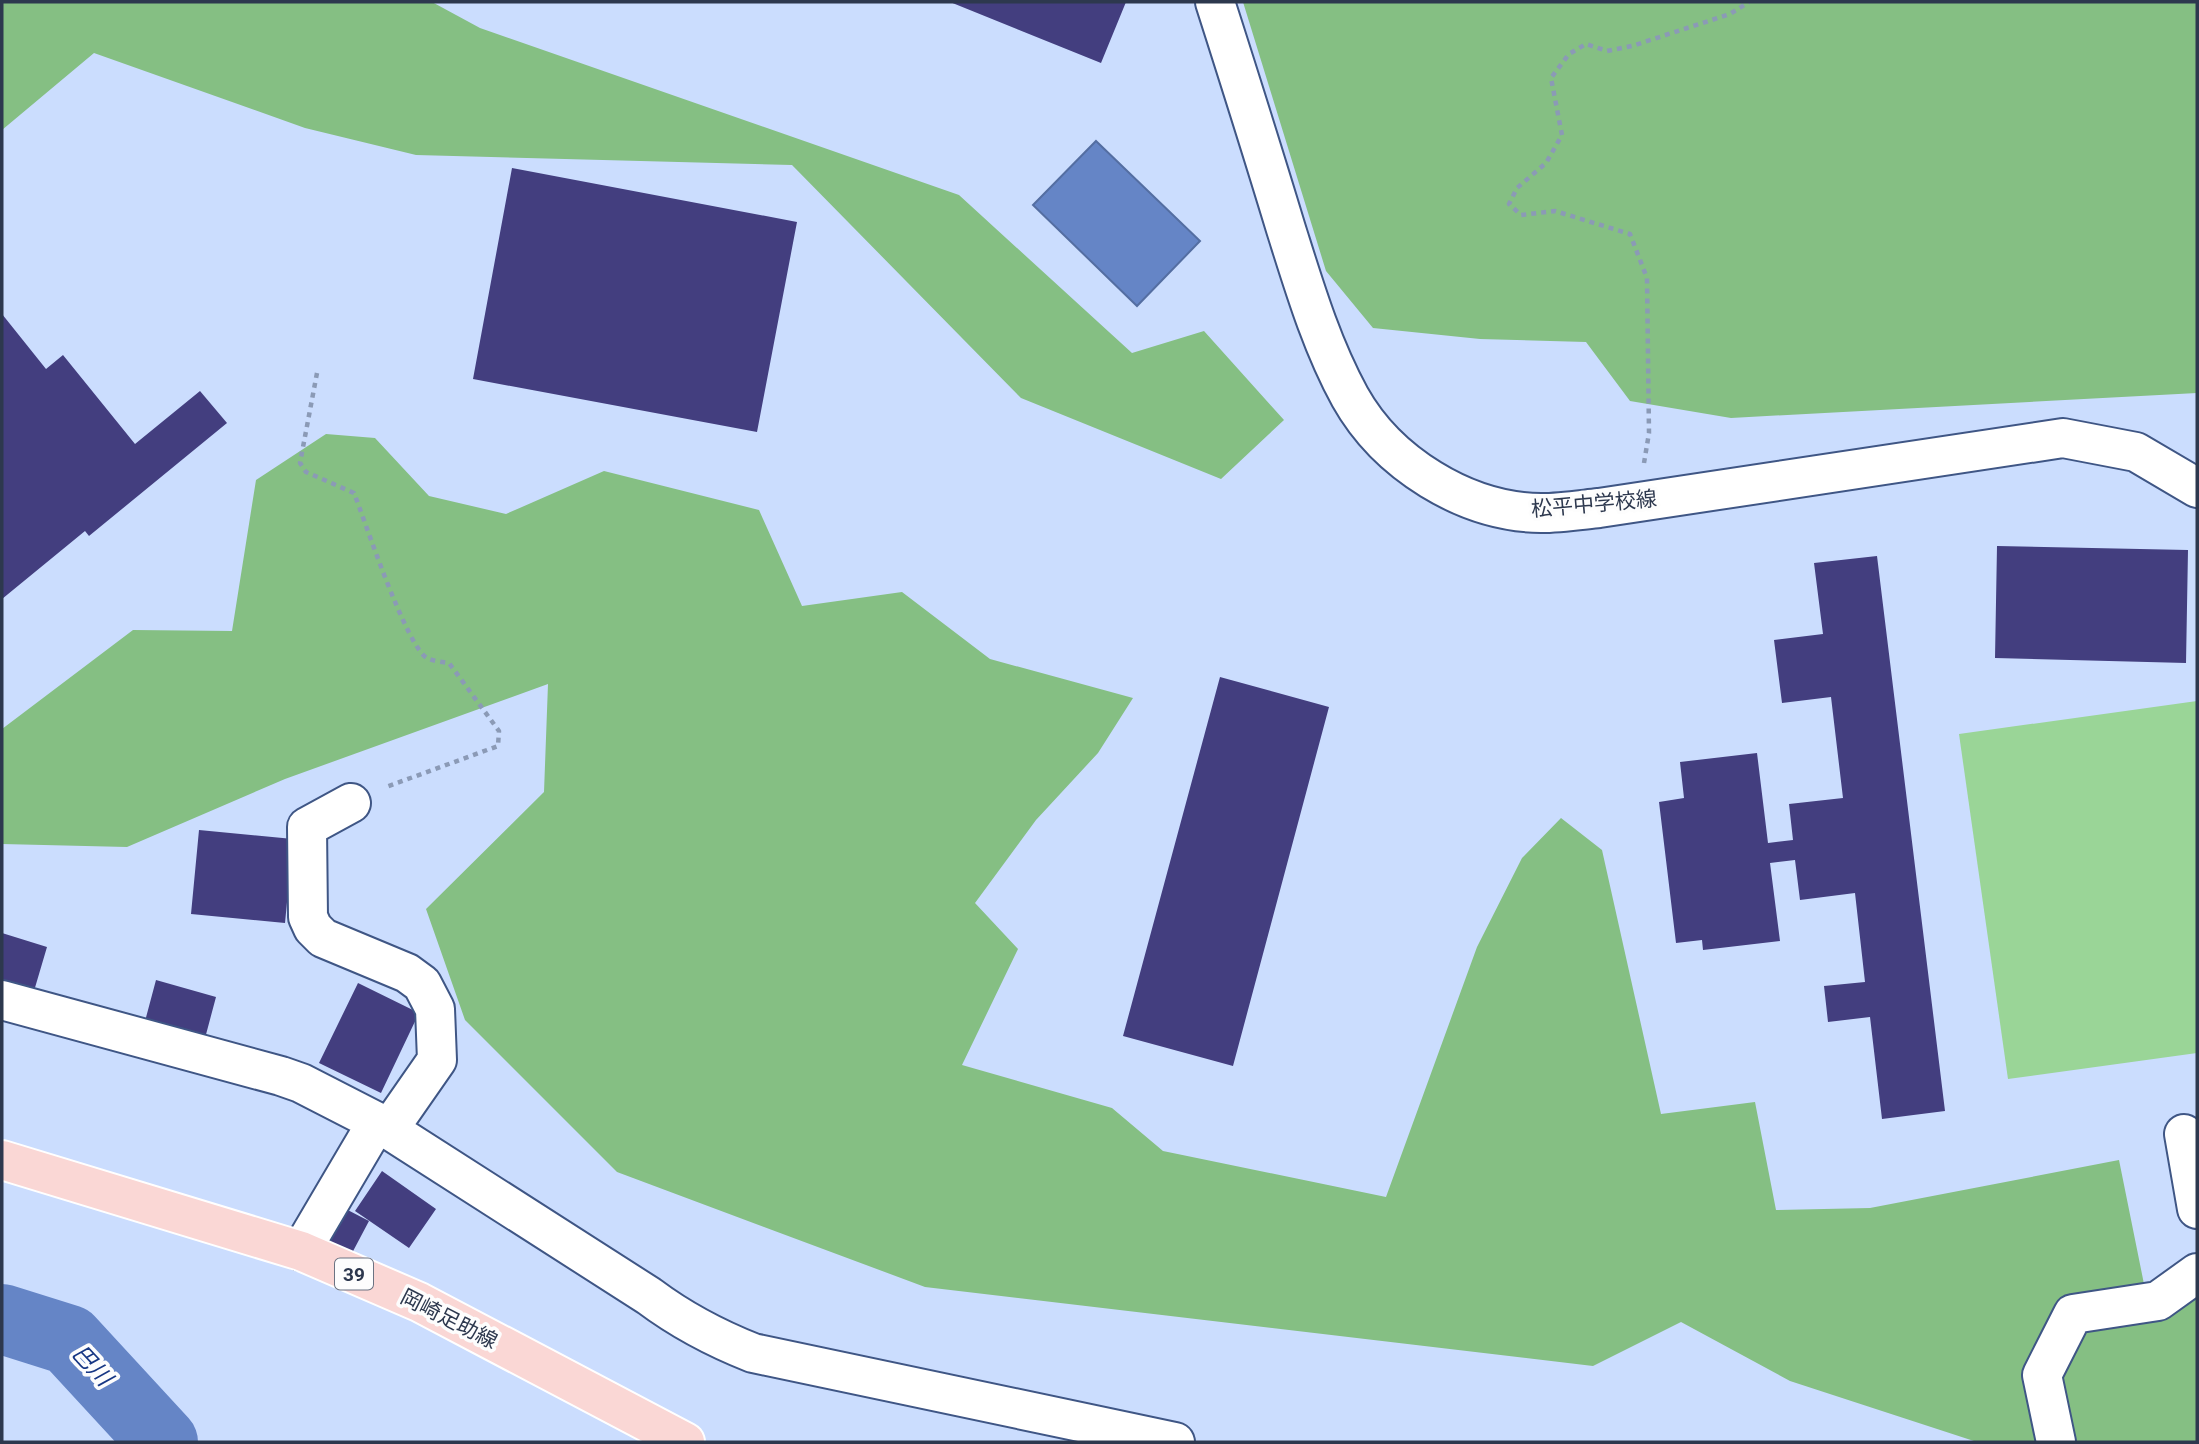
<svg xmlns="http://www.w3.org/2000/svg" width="2199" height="1444" font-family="Roboto,'Noto Sans JP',sans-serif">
<rect width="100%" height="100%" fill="#cbddfe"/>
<!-- green -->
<path fill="#9ad597" d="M 2197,701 L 2197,1053 L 2008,1079 L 1959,734 Z"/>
<!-- forest -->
<path fill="#85bf83" d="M 2,2 L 432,2 L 480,28 L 959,195 L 1132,353 L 1204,331 L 1284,420 L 1221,479 L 1021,398 L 792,165 L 416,155 L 305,128 L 94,53 L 2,130 Z
M 1243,2 L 2197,2 L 2197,393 L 1731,418 L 1630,401 L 1586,342 L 1480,339 L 1373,328 L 1326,271 Z
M 326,434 L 375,438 L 429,496 L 506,514 L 604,471 L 759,510 L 802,606 L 902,592 L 990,659 L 1133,698 L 1098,753 L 1036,820 L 975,903 L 1018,949 L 962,1065 L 1112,1108 L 1163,1151 L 1386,1197 L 1477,947 L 1522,858 L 1561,818 L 1602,850 L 1661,1114 L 1755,1102 L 1776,1210 L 1870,1208 L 2119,1160 L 2146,1294 L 2197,1298 L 2197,1442 L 1977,1442 L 1790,1381 L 1681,1322 L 1593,1366 L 925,1287 L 617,1172 L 465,1020 L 426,909 L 544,792 L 548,684 L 285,779 L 127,847 L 2,844 L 2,729 L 133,630 L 232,631 L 256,480 Z"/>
<!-- water -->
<path fill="#6585c6" stroke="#546ea2" stroke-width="2" d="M 1096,141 L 1200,241 L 1137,306 L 1033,205 Z"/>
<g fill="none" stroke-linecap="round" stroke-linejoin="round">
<!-- river -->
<path stroke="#6585c6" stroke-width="70" d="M 2,1319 L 69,1340 L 163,1442"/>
</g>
<!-- building -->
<path fill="#433e7f" d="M 950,2 L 1126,2 L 1101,63 Z
M 512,168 L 797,222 L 757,432 L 473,379 Z
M 2,314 L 46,369 L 63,355 L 135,444 L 200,391 L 227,423 L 89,536 L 85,531 L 2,599 Z
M 1997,546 L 2188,550 L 2186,663 L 1995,658 Z
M 1877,556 L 1945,1111 L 1882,1119 L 1870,1017 L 1828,1022 L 1824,986 L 1865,982 L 1855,893 L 1800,900 L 1795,860 L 1770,863 L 1780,941 L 1703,950 L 1702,940 L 1676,943 L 1659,802 L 1684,798 L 1680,762 L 1757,753 L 1768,843 L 1793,840 L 1789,804 L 1843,798 L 1831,697 L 1782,703 L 1774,640 L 1823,634 L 1814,563 Z
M 1220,677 L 1329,707 L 1233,1066 L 1123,1036 Z
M 199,830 L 293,839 L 285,923 L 191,914 Z
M 2,933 L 47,947 L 34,991 L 2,981 Z
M 156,980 L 216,997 L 204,1042 L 144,1025 Z
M 358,983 L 419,1013 L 381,1093 L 319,1063 Z
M 382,1171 L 436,1209 L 409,1248 L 355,1211 Z
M 338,1205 L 369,1221 L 351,1255 L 321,1239 Z"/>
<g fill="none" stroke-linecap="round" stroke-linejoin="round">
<defs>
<path id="minor" d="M 1215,2 C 1239,77 1263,153 1286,229 C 1304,286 1321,344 1350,397 C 1387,463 1465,512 1541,513 C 1560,513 1580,510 1599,508 L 2063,438 L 2136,452 L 2197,488
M 351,803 L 307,827 L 308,917 L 313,928 L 323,938 L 407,973 L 422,984 L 435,1009 L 437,1060 L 389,1129
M 2,1000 L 281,1076 L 301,1083 L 377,1122 L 649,1296 C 681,1320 715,1338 753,1353 L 1175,1442
M 2184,1134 L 2197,1209
M 301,1251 L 377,1122
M 2056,1442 L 2042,1375 L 2073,1314 L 2158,1301 L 2197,1273"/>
<path id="major" d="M 2,1160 L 301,1251 L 419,1302 L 685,1442"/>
</defs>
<!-- minor casing -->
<use href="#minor" stroke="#3f5685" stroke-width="42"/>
<!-- major casing -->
<use href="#major" stroke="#fff" stroke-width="42"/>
<!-- path -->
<path stroke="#8b9ab6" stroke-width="4.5" stroke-dasharray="5 5" stroke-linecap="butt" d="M 317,373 L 300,463 L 306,472 L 354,493 C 365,521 406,646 427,658 C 433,661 442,662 449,663 L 499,731 L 498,746 L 386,787
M 1644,463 L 1649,433 L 1647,278 L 1630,234 L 1555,211 L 1521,215 L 1509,204 L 1517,188 L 1546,163 L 1562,135 L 1551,78 L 1569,54 L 1586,44 L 1607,51 L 1632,46 L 1730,14 L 1749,2"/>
<!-- minor -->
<use href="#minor" stroke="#fff" stroke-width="38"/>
<!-- major -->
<use href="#major" stroke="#fad7d5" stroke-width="38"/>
</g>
<g text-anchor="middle" stroke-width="7" stroke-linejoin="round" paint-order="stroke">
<!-- shield labels -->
<rect fill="#fdfdfd" stroke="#6b7382" stroke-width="2" x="335" y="1258.5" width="38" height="31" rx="5"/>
<g font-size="19" font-weight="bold" fill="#2d384e">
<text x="354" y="1281">39</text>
</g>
<!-- street labels -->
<g font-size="21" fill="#2d384e" stroke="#fdfdfd">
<text transform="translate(1594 504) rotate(-5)" y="7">松平中学校線</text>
<text transform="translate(449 1319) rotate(27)" y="7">岡崎足助線</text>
</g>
<!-- water labels -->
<g font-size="23" font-style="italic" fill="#173784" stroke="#fdfdfd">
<text transform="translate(92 1365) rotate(47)" y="8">巴川</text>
</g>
</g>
<!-- border -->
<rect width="2199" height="1444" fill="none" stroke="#2d384e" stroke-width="7"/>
</svg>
